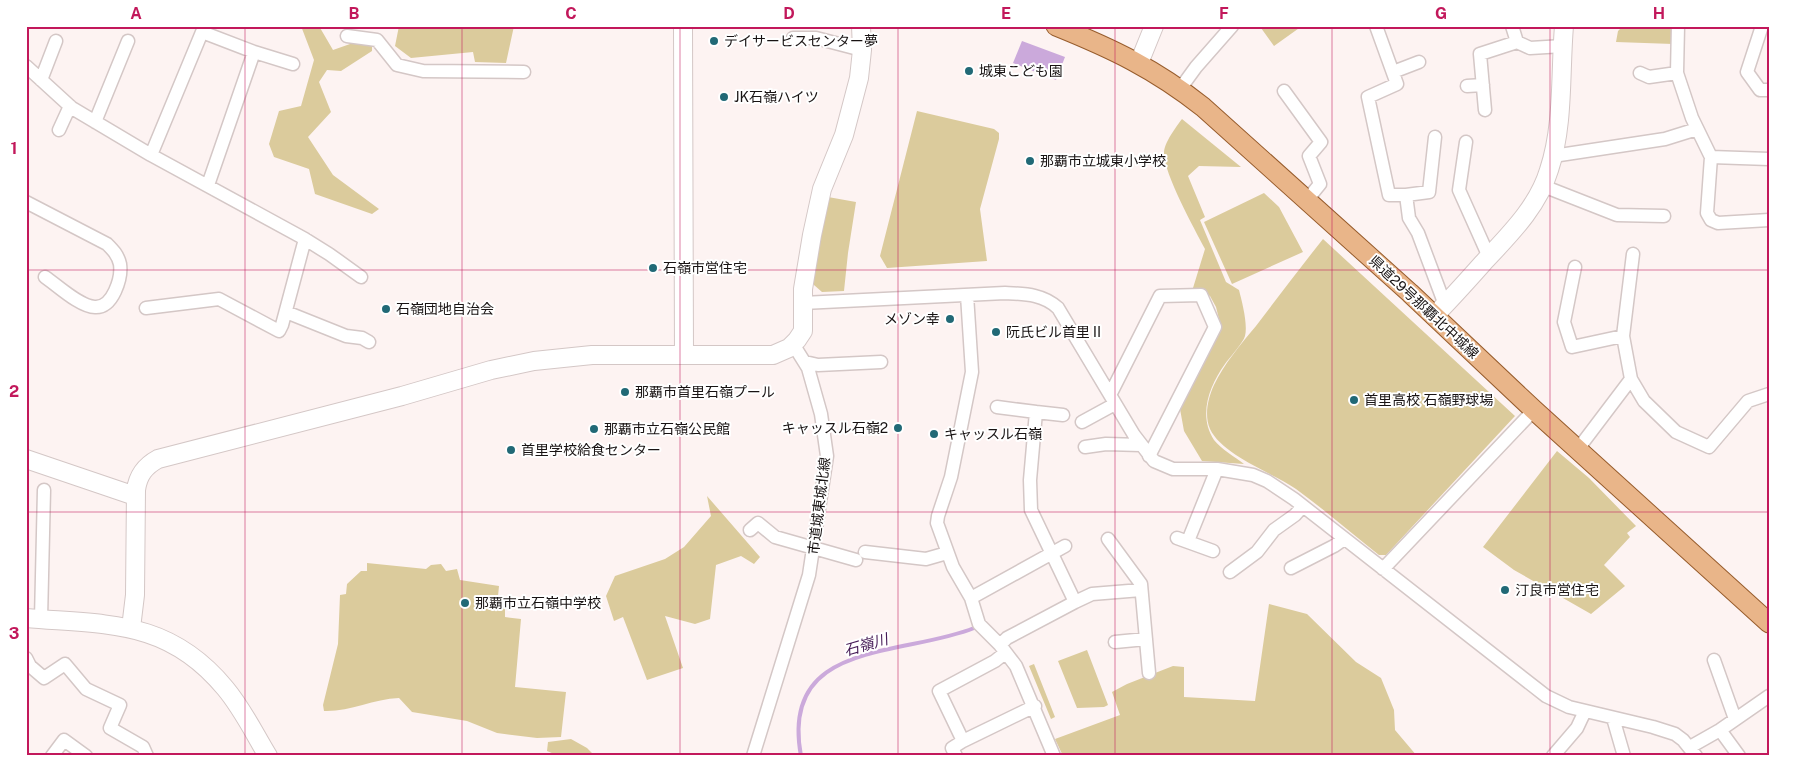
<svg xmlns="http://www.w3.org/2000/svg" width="1795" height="782" font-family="'Public Sans','Noto Sans JP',sans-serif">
<rect width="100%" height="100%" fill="#fdf3f2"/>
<!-- green -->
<path fill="#dbcb9c" d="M 301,26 L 319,26 L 333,50 L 350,44 L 372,43 L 372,51 L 341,71 L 327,70 L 319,82 L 331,112 L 308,137 L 333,175 L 379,209 L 372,214 L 315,194 L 309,169 L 274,157 L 269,144 L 279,111 L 301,106 L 314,60 Z
M 399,26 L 514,26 L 506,63 L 475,62 L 473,52 L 411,58 L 395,46 Z
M 1262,26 L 1302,26 L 1274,46 L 1261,28 Z
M 1623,26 L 1673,26 L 1673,44 L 1616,42 L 1618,31 Z
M 917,111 L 994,129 L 999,133 L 999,139 L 980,209 L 987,261 L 887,268 L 880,256 Z
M 1182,119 L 1241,167 L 1199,166 L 1188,176 L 1205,217 L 1200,220 L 1226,282 L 1239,290 C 1242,302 1248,324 1245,336 C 1243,343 1230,357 1225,364 C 1209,386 1198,416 1214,440 C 1221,449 1235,457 1244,464 L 1202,461 L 1184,431 L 1180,409 L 1216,336 L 1220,323 L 1216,307 L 1210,296 L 1193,288 L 1205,249 C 1194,228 1164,174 1164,153 C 1164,143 1176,127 1182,119 Z
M 1264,193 L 1279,207 L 1303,252 L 1232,284 L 1204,222 Z
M 828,197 L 856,202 L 848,253 L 844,291 L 822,292 L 814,285 C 811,264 824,219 828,197 Z
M 1323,239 L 1515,416 L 1386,555 L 1379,555 C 1351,533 1325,510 1296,489 C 1273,473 1222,455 1210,429 C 1204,415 1208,398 1214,385 C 1224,364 1241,344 1256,326 C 1278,297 1300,268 1323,239 Z
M 1557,451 L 1589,478 L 1636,526 L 1627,533 L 1630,537 L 1604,565 L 1625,586 L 1591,614 L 1514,570 L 1483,547 Z
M 707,496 L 760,557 L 754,564 L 741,556 L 716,565 L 710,619 L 695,624 L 665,616 L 683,668 L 647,680 L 623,617 L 614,621 L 606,596 L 615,576 L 665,559 L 684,547 L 711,516 Z
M 367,563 L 426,569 L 431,565 L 441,564 L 446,571 L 457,569 L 460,580 L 499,586 L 497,606 L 505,607 L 505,617 L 521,619 L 515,687 L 566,692 L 561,737 L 537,738 L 497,733 L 467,721 L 412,712 L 399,698 C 373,699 349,712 324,711 L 323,705 L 338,644 L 340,595 L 346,594 L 347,584 L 361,571 L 367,571 Z
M 1269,604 L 1307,614 L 1356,662 L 1381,678 L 1394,710 L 1395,730 L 1417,756 L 1063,756 L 1055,739 L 1120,715 L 1112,692 L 1127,684 L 1173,666 L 1184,667 L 1184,697 L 1255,701 Z
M 1087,650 L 1108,705 L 1104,707 L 1077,708 L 1058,661 Z
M 1034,664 L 1055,717 L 1051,719 L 1029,666 Z
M 571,739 L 587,748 L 594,755 L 603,753 L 604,756 L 559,756 L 547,751 L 548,742 Z"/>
<!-- water -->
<path fill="#cba9db" d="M 1022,41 L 1065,57 L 1056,80 L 1013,63 Z"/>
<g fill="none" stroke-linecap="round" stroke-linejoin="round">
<!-- stream -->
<path stroke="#cba9db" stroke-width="4" d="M 801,756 C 779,639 903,657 974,628"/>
<defs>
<path id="street" d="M 1376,26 L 1397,84 L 1368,97 L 1389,195 L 1406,195 L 1409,218 L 1418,233 L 1445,305
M 1512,26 L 1517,42 L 1530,48 L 1563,46
M 1678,26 L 1677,73 L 1692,118 L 1711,157 L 1707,213 L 1711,220 L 1718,223 L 1769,220
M 1762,26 L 1747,72 L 1760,90 L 1769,90
M 347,36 L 377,40 L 397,65 L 423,71 L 524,72
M 793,38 L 816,38 L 862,50
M 254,52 L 293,64
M 26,66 L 72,108 L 151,155 L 305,239 L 329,254 L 361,277
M 1393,72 L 1419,62
M 1640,73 L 1649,77 L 1677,73
M 41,80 L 56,41
M 1467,86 L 1483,85
M 1180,89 L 1196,67 L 1232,26
M 1284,91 L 1321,142 L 1309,156 L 1320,184 L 1307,200
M 1485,110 L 1480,54 L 1517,42
M 95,122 L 128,41
M 59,130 L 70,106
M 1466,142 L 1459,190 L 1489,257
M 151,155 L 202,32 L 254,52 L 208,185
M 1553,156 L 1665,139 L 1697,129
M 1711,157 L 1769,159
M 1543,186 L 1617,215 L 1664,216
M 1406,195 L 1429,192 L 1435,137
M 26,202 L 107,244 C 113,250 118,255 120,264 C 122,278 113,308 95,307 C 80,307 57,285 45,277
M 1633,254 L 1623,336 L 1631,379 L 1644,401 L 1676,432 L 1709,447 L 1748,401 L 1769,394
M 1575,267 L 1564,322 L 1572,347 L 1623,336
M 967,295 L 972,372 L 951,477 L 938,516 L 937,523 L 953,567 L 971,598 L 979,624 L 1000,645 L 1016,666 L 1054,756
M 803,303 L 1005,293 C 1025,294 1043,294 1058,308 L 1134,435 L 1154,461 L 1173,469 L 1217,469 L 1253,475 L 1267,481 L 1294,499 L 1546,696 L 1569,707 L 1653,727 L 1675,734 L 1683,740 L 1696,756
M 146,308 L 219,299 L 279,331 L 282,325 L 305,239
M 286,312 L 346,336 L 362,338 L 369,342
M 805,362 L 818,365 L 881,362
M 1110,395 L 1160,296 L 1201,295 L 1215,327 L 1149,456
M 997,407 L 1036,412 L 1030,480 L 1031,510 L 1075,602 L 1007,638 L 1000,645
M 1036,412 L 1063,415
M 1082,422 L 1115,404
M 1085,447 L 1106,444 L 1141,445
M 1578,449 L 1631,379
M 750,530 L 758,523 L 775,537 L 856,560
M 1177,538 L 1213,551
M 1108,539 L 1141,584 L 1149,673
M 1188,541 L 1217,469
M 865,552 L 926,559 L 947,553
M 1291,568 L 1334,546 L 1344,539
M 1383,569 L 1534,410
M 1230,572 L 1257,552 L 1274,530 L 1295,515 L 1303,506
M 971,598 L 1065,546
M 1075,602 L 1092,594 L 1141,590
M 41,619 L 44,490
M 1115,642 L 1146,639
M 26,658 L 30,666 L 44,678 L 65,664 L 86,689 L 120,705 L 110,728 L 143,747 L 147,756
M 1714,660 L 1735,719
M 1613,718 L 1624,756
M 1720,730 L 1739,756
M 963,741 L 939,691 L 995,661 L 1005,653
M 1690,747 L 1720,730 L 1769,696
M 52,756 L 64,740 L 86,756
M 753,756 L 809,575 L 827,456 L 821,414 L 808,368 L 793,344
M 956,756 L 952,748 L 963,741 L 1035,706
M 1553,756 L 1577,728 L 1585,711"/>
<path id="secondary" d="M 683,26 L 684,355
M 1139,63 L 1154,26
M 1434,316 C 1451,299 1467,281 1483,263 C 1509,235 1538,207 1549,170 C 1564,125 1560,73 1564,26
M 26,459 L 135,496
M 26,618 C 107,625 168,619 225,688 C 242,708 254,733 268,756
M 131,628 L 135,595 L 136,490 C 138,475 145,466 158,459 L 402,396 L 491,370 L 534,361 L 592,355 L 773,355 L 789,348 L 797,340 L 803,331 L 803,289 L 812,235 L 822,189 L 844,135 L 859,78 L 862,50 L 861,26"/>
<path id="primary" d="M 1056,26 C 1113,49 1155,69 1203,107 L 1410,293 L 1534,410 L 1769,623"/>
</defs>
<!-- street casing -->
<use href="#street" stroke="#d4c7c6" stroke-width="15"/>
<!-- secondary casing -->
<use href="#secondary" stroke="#d4c7c6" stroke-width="20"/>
<!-- primary casing -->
<use href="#primary" stroke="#975c2c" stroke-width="21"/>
<!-- street -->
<use href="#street" stroke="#fff" stroke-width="12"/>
<!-- secondary -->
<use href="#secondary" stroke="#fff" stroke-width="18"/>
<!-- primary -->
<use href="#primary" stroke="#e9b589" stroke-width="19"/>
</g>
<!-- grid -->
<path fill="none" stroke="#c2185b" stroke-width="1" stroke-opacity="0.55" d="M 245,26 L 245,756M 462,26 L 462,756M 680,26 L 680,756M 898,26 L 898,756M 1115,26 L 1115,756M 1332,26 L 1332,756M 1550,26 L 1550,756M 26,270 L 1769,270M 26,512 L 1769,512"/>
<!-- markers -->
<g fill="#216976" stroke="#fff" stroke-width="2">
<circle cx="714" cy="41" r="5"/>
<circle cx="969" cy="71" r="5"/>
<circle cx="724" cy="97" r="5"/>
<circle cx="1030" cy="161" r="5"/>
<circle cx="653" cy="268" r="5"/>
<circle cx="386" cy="309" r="5"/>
<circle cx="950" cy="319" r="5"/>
<circle cx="996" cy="332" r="5"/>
<circle cx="625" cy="392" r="5"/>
<circle cx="1354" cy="400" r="5"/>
<circle cx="898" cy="428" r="5"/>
<circle cx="594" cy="429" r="5"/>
<circle cx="934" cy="434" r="5"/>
<circle cx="511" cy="450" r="5"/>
<circle cx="1505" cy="590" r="5"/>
<circle cx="465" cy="603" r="5"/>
</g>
<g text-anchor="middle" stroke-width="4" stroke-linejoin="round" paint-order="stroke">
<!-- poi labels -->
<g font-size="14" fill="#181313" stroke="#fff" text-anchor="start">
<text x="724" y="46">デイサービスセンター夢</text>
<text x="979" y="76">城東こども園</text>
<text x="734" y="102">JK石嶺ハイツ</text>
<text x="1040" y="166">那覇市立城東小学校</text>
<text x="663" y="273">石嶺市営住宅</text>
<text x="396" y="314">石嶺団地自治会</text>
<text x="940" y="324" text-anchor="end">メゾン幸</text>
<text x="1006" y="337">阮氏ビル首里Ⅱ</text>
<text x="635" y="397">那覇市首里石嶺プール</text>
<text x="1364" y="405">首里高校 石嶺野球場</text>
<text x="888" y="433" text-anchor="end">キャッスル石嶺2</text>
<text x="604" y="434">那覇市立石嶺公民館</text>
<text x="944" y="439">キャッスル石嶺</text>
<text x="521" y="455">首里学校給食センター</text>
<text x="1515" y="595">汀良市営住宅</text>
<text x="475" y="608">那覇市立石嶺中学校</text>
</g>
<!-- street labels -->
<g font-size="14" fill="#181313" stroke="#fff">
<text transform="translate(1424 307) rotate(43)" y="5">県道29号那覇北中城線</text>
<text transform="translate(819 506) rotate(-83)" y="5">市道城東城北線</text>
</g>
<!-- water labels -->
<g font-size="15" font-style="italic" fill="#451a56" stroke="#fff">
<text transform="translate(866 645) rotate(-16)" y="5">石嶺川</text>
</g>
</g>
<!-- border -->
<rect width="1795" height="782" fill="none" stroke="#ffffff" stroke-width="55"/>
<rect x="28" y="28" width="1740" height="726" fill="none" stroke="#c2185b" stroke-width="2"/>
<g font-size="16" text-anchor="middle" font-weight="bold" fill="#c2185b">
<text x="136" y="19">A</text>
<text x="354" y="19">B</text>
<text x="571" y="19">C</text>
<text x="789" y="19">D</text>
<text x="1006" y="19">E</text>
<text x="1224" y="19">F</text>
<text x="1441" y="19">G</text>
<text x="1659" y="19">H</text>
<text x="14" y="154">1</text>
<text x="14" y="397">2</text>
<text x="14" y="639">3</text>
</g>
</svg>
